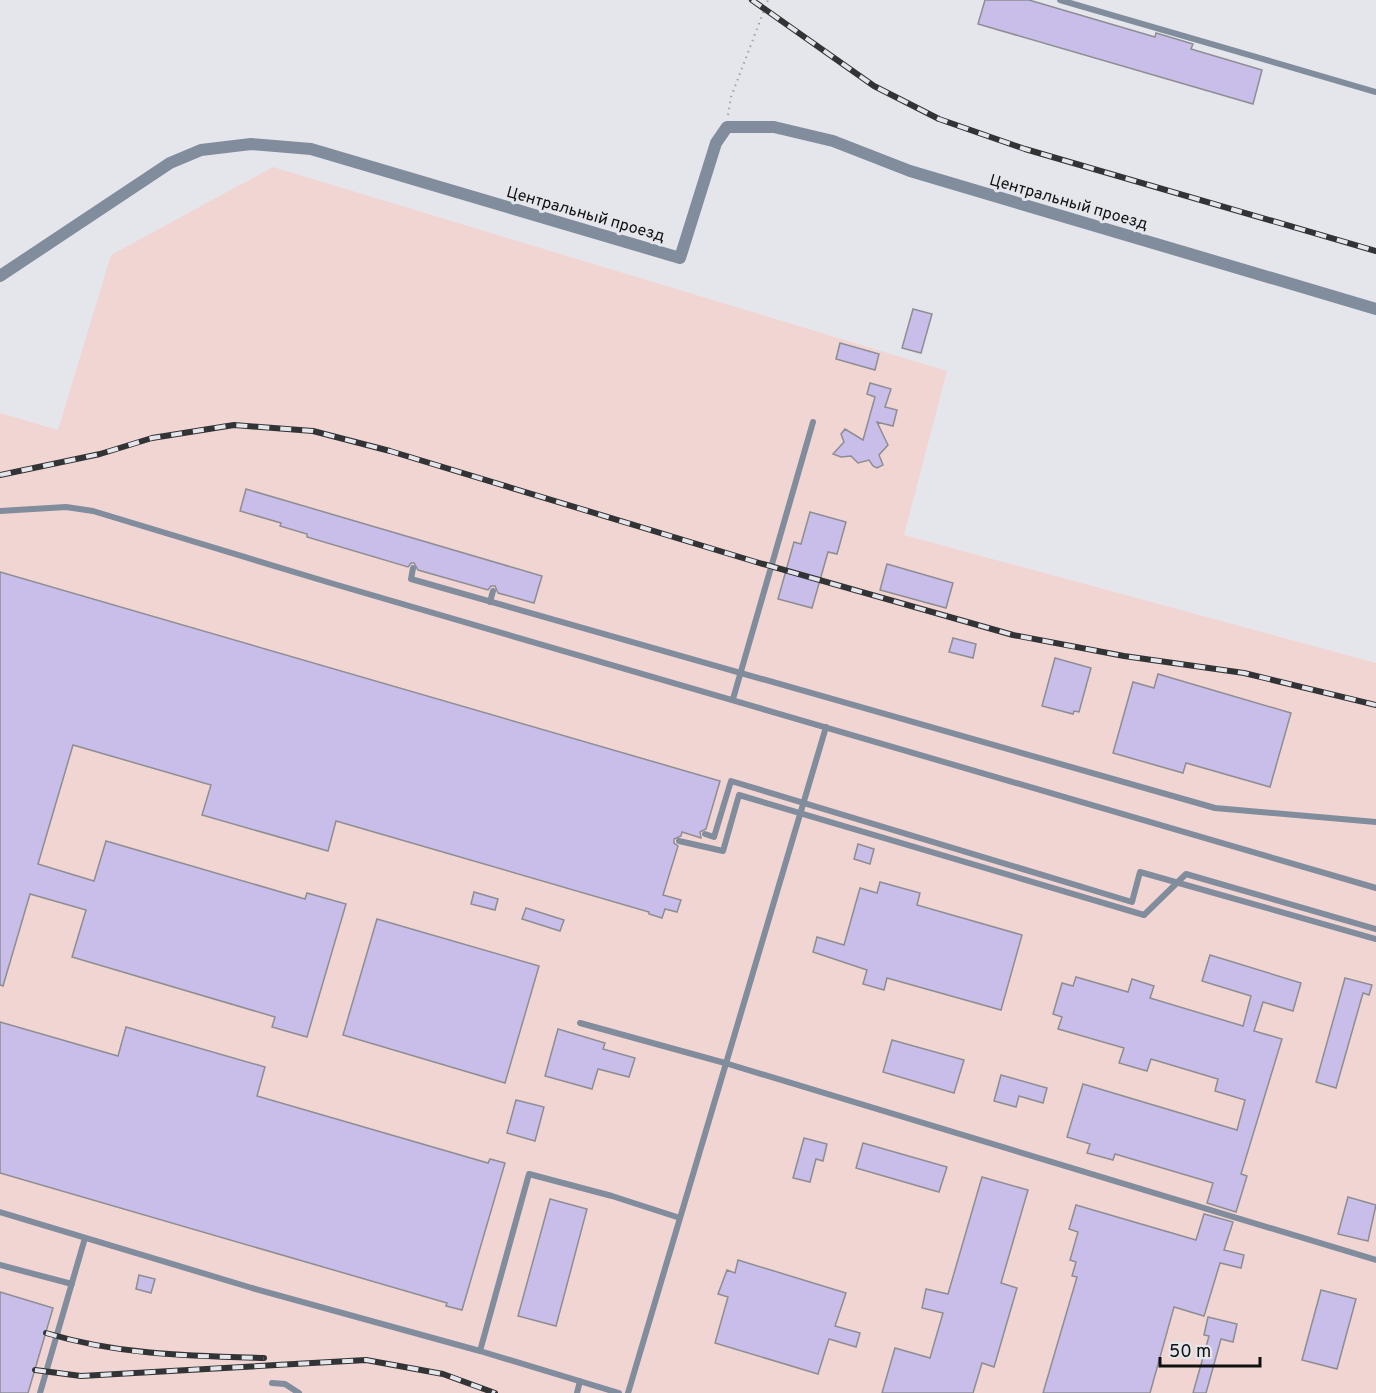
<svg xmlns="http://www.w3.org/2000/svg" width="1376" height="1393" font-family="Overpass,sans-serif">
<rect width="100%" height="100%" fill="#e5e6ec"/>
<!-- industrial -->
<path fill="#f0d5d3" d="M 273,167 L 947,371 L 904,535 L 1376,663 L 1376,1393 L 0,1393 L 0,413 L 58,430 L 111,255 Z"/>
<!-- building -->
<path fill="#c8bee9" stroke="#8e8d92" stroke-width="1.5" d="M 985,0 L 1029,0 L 1155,37 L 1156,33 L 1193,44 L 1191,49 L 1262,70 L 1253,104 L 978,24 Z
M 913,309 L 932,314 L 921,353 L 902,348 Z
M 840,343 L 879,354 L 875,370 L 836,359 Z
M 870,383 L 891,389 L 885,407 L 897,410 L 893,426 L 877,422 L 888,445 L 879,455 L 883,465 L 877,468 L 873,466 L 869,460 L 858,463 L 851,456 L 841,457 L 833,454 L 844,442 L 841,434 L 845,429 L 863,440 L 875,397 L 867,394 Z
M 246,489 L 542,576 L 534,603 L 498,593 L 495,586 L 491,586 L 488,590 L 418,570 L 414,563 L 411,563 L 408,567 L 307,537 L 307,534 L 280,526 L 281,523 L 240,511 Z
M 810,512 L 846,522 L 837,554 L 828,552 L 812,608 L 778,599 L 794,542 L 801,544 Z
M 887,564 L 953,583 L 946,608 L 880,590 Z
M 0,572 L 720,781 L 706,829 L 700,832 L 701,838 L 682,832 L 681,836 L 674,839 L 674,843 L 678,846 L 663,895 L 681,900 L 677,912 L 665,909 L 662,918 L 649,914 L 649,912 L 336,821 L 328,851 L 202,815 L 211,785 L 73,745 L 38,864 L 94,881 L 106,841 L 305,899 L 307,893 L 346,904 L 307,1037 L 272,1027 L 275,1017 L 72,957 L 86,910 L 30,894 L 3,986 L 0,985 Z
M 953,638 L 976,644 L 973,658 L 949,652 Z
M 1055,658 L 1091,668 L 1079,712 L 1074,711 L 1073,714 L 1042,706 Z
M 1158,674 L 1291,713 L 1270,787 L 1186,763 L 1183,773 L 1113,753 L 1133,682 L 1154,688 Z
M 858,844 L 874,849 L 870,864 L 854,859 Z
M 880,882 L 920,893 L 917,905 L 1022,935 L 1001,1010 L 887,978 L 884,990 L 863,984 L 867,970 L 813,952 L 817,937 L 844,945 L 860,888 L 877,893 Z
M 474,892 L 498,899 L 495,910 L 471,904 Z
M 526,908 L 564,920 L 560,931 L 522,919 Z
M 377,919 L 539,966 L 505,1083 L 343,1035 Z
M 1210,955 L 1301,983 L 1293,1011 L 1263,1002 L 1254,1031 L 1282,1039 L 1241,1174 L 1247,1176 L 1236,1212 L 1207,1203 L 1213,1183 L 1115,1154 L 1113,1160 L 1087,1153 L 1090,1144 L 1067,1137 L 1083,1084 L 1237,1130 L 1245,1100 L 1215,1091 L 1218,1079 L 1151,1059 L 1147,1071 L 1119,1063 L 1124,1048 L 1058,1029 L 1062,1017 L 1053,1014 L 1062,983 L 1073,986 L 1076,977 L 1128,992 L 1132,979 L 1154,986 L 1150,998 L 1243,1026 L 1251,996 L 1202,981 Z
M 1345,978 L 1372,985 L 1369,995 L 1363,993 L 1336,1088 L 1316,1082 Z
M 0,1022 L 118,1056 L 126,1027 L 265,1067 L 257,1096 L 488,1163 L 490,1159 L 505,1163 L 462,1310 L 446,1306 L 447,1303 L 0,1173 Z
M 558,1029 L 605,1043 L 603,1049 L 635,1058 L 629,1077 L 598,1069 L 592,1089 L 545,1076 Z
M 892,1040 L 964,1060 L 954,1093 L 883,1072 Z
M 1001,1075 L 1047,1088 L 1043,1103 L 1019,1096 L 1016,1107 L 994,1101 Z
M 516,1100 L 544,1107 L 535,1141 L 507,1133 Z
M 804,1138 L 827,1144 L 823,1161 L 816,1159 L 810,1182 L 793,1178 Z
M 863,1143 L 947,1167 L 939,1192 L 856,1168 Z
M 982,1177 L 1028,1190 L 1001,1283 L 1017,1288 L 994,1367 L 982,1363 L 973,1393 L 882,1393 L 895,1348 L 930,1358 L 943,1313 L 922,1308 L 926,1289 L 948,1294 Z
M 1348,1197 L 1376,1205 L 1368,1241 L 1338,1234 Z
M 550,1199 L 587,1209 L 556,1326 L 518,1316 Z
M 1076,1205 L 1196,1240 L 1204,1214 L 1233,1222 L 1224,1250 L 1244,1255 L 1241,1268 L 1220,1263 L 1204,1316 L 1174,1307 L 1150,1393 L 1043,1393 L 1077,1277 L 1072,1276 L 1076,1262 L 1070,1260 L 1078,1232 L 1069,1229 Z
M 738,1260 L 846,1293 L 835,1326 L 860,1333 L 856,1347 L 829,1339 L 818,1374 L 715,1343 L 728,1297 L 718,1294 L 727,1270 L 735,1273 Z
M 139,1275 L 155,1279 L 151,1293 L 136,1289 Z
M 1321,1290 L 1356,1299 L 1337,1369 L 1302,1360 Z
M 0,1292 L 53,1308 L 28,1393 L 0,1393 Z
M 1208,1317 L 1237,1324 L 1233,1342 L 1221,1339 L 1206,1393 L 1193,1393 L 1209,1336 L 1204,1335 Z"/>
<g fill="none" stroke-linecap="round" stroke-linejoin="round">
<!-- path -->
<path stroke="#a1a2a6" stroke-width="2" stroke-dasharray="1.5 4.5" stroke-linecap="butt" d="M 728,115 L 731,97 L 768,0"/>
<!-- service -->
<path stroke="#818c9c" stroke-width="6" d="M 1060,0 L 1376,92
M 0,511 L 66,507 L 93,511 L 334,584 L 1376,888
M 490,602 L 493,591
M 733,699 L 813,422
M 580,1023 L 725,1063 L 1376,1260
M 0,1212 L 252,1288 L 480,1351 L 619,1393
M 0,1265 L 72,1284
M 480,1351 L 529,1174 L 612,1196 L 680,1218
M 272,1383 L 285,1384 L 299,1393
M 40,1393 L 85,1238
M 577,1393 L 580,1381
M 628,1393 L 826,727"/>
<!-- minor -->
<path stroke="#818c9c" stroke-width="12" d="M 0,276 L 170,163 L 201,150 L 251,144 L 311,149 L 680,258 L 716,143 L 727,127 L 774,127 L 833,141 L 910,171 L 1376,309"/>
<defs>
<path id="rail" d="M 752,0 L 874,86 L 939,119 L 1025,149 L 1376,251
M 0,475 L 100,454 L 152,438 L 234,425 L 313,431 L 390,451 L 756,562 L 1013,635 L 1124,656 L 1244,673 L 1376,705
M 46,1333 C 119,1355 189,1356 264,1358
M 35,1370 L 81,1376 L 366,1360 L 443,1374 L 495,1393"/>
</defs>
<!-- rail casing -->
<use href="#rail" stroke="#323335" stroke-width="6"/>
<!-- rail -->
<use href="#rail" stroke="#e5e6ec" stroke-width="4" stroke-dasharray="11" stroke-linecap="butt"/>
<!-- service-bridge -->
<path stroke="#818c9c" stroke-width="6" d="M 413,568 L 411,579 L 1215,808 L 1376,822
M 705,834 L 714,837 L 731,781 L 1132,902 L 1140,872 L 1376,939
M 679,841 L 723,851 L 739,795 L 1144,915 L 1186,874 L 1376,929"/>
</g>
<g text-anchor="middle" stroke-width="6" stroke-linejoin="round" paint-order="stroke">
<!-- street labels -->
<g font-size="16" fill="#0f1011" stroke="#e5e6ec">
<text transform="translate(1069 201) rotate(16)" y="6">Центральный проезд</text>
<text transform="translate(586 213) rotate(16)" y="6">Центральный проезд</text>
</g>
</g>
<!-- scale -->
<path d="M1160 1357v9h100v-9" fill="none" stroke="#0f1011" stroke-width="3"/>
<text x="1169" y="1357" font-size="18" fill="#0f1011" stroke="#e5e6ec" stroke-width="4.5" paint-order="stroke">50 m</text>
</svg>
